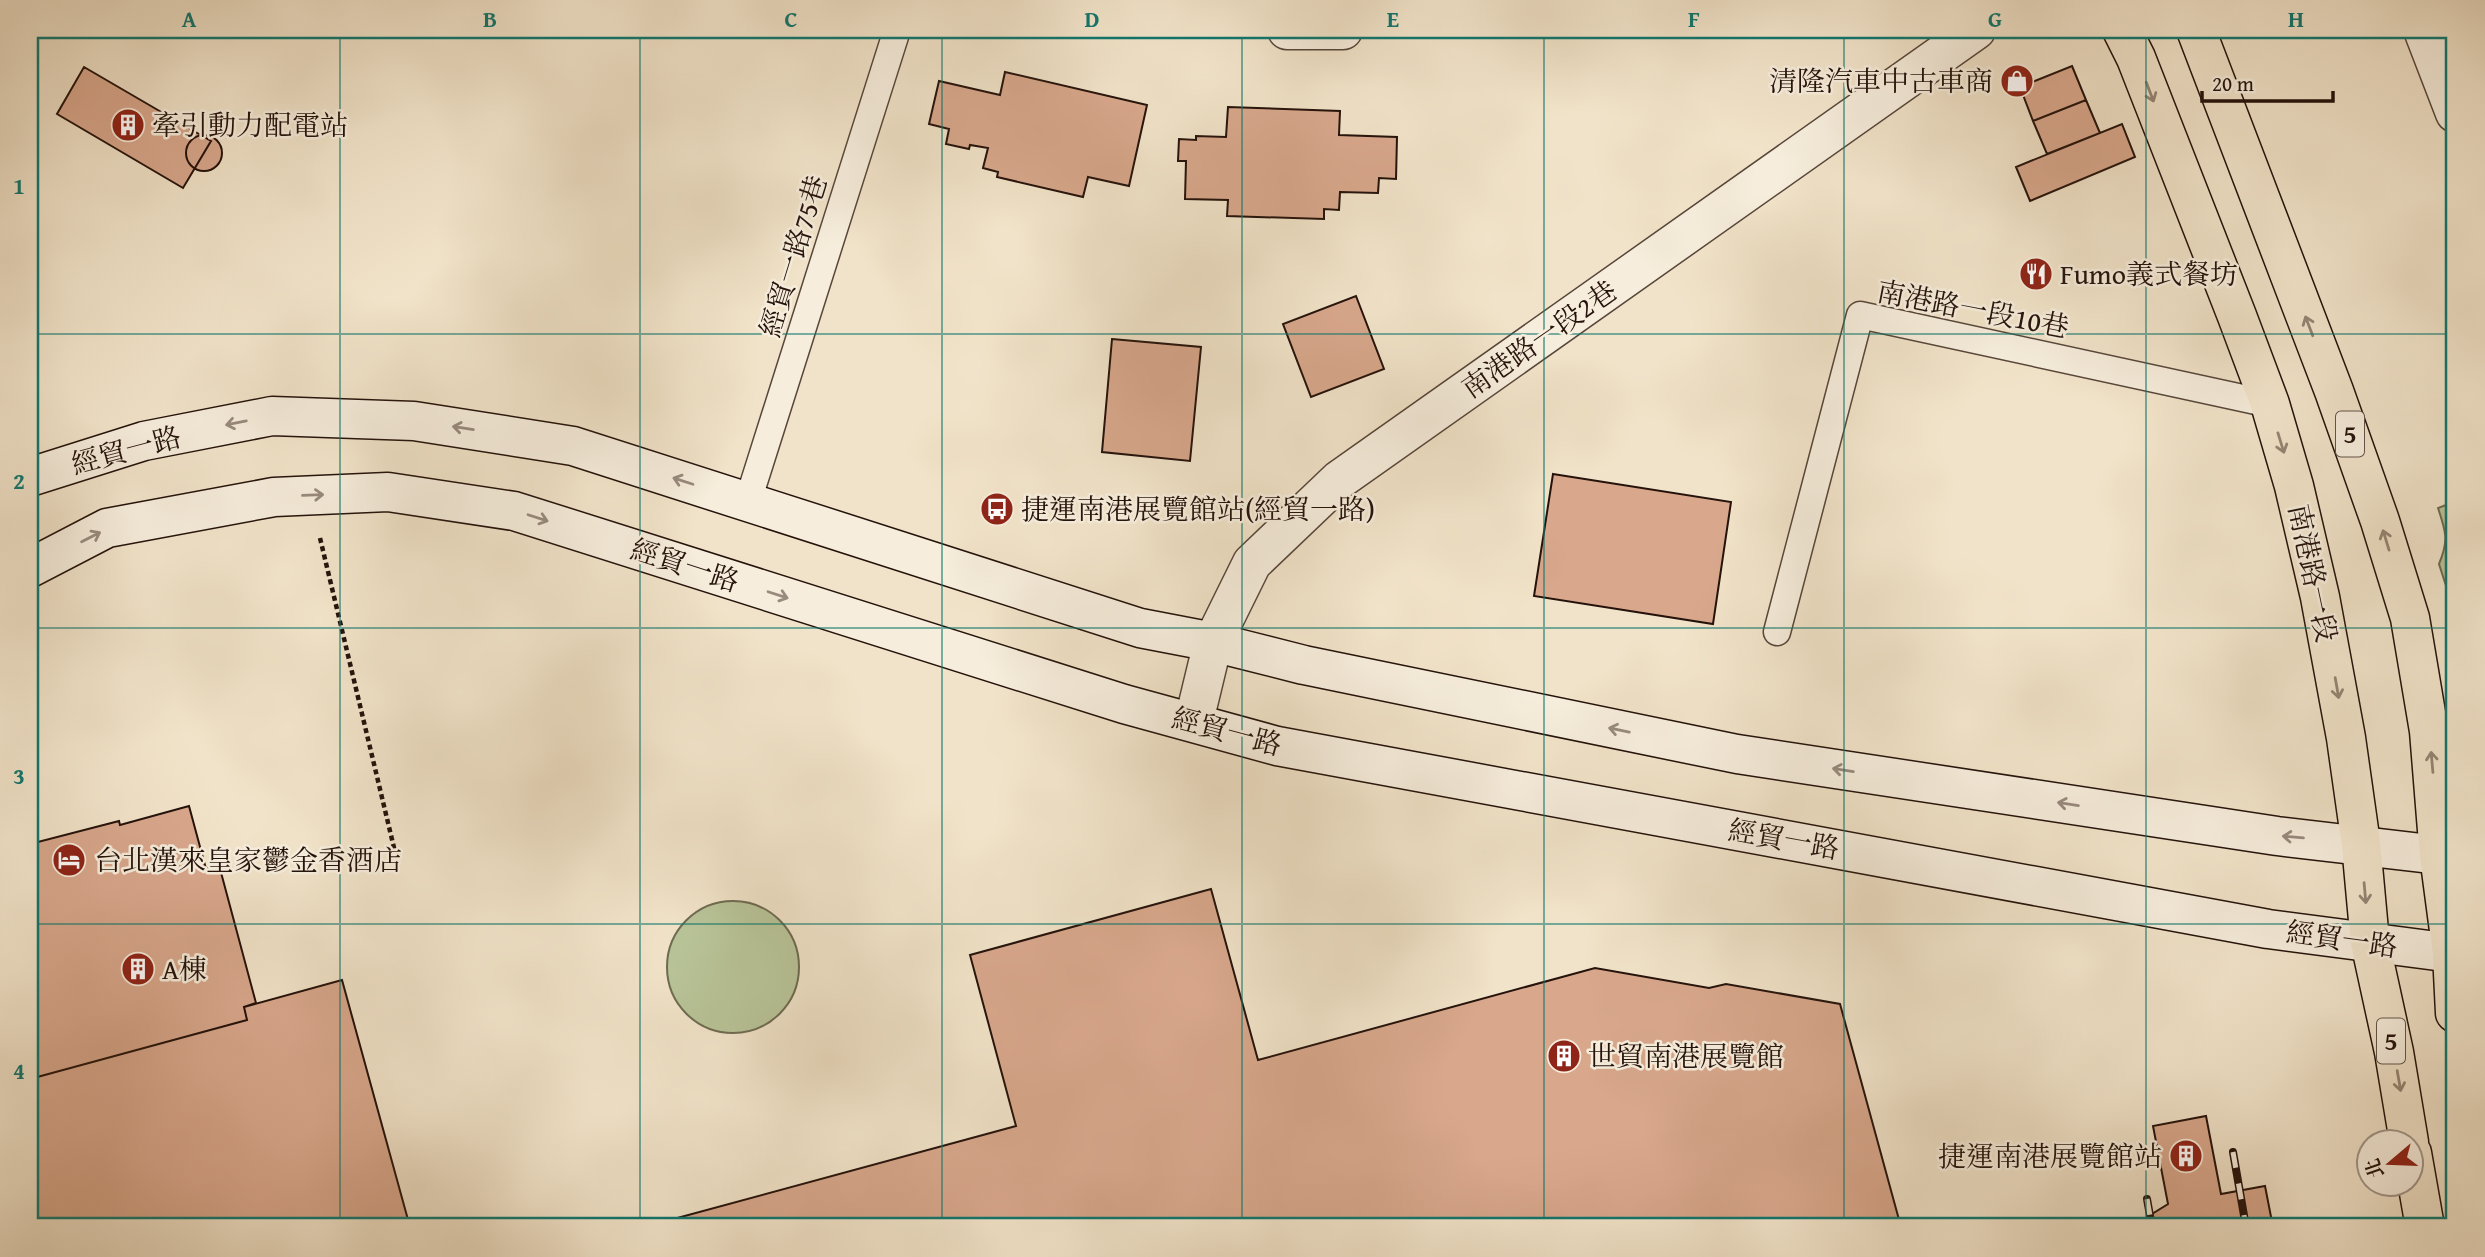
<svg xmlns="http://www.w3.org/2000/svg" width="2485" height="1257" font-family="'Gentium Book Plus','Noto Serif TC',serif">
<rect width="100%" height="100%" fill="#f1e3c9"/>
<filter id="stains"><feTurbulence type="fractalNoise" baseFrequency=".00286" numOctaves="4"/><feColorMatrix values="0 0 0 0 .2 0 0 0 0 .09 0 0 0 0 .02 0 0 0 .5 -.17"/></filter>
<radialGradient id="worn" r=".72"><stop offset=".6" stop-color="#630" stop-opacity="0"/><stop offset="1" stop-color="#630" stop-opacity=".3"/></radialGradient>
<!-- green -->
<path fill="#b8c498" stroke="#6e6b52" stroke-width="2" d="M 2446,505 L 2451,510 L 2455,521 L 2455,634 L 2449,595 L 2439,564 C 2449,540 2446,532 2438,508 Z
M667 967a66 66 0 1 1 132 0a66 66 0 1 1-132 0Z"/>
<!-- building -->
<path fill="#d8a78c" stroke="#24120b" stroke-width="2" d="M 2072,66 L 2086,100 L 2033,121 L 2020,87 Z
M 84,67 L 211,141 L 183,188 L 57,114 Z
M 1005,72 L 1147,105 L 1129,186 L 1088,177 L 1083,197 L 997,177 L 998,172 L 983,168 L 988,148 L 970,145 L 969,149 L 946,144 L 949,129 L 929,124 L 939,81 L 1000,95 Z
M 2086,100 L 2100,133 L 2047,154 L 2033,121 Z
M 1228,107 L 1340,111 L 1339,135 L 1397,137 L 1396,179 L 1379,178 L 1378,193 L 1340,192 L 1339,210 L 1324,209 L 1324,219 L 1227,216 L 1228,200 L 1185,199 L 1186,161 L 1178,161 L 1179,139 L 1196,140 L 1196,136 L 1226,137 Z
M 2122,124 L 2135,157 L 2030,201 L 2016,167 Z
M186 153a18 18 0 1 1 36 0a18 18 0 1 1-36 0Z
M 1356,296 L 1384,369 L 1311,397 L 1283,324 Z
M 1112,339 L 1201,347 L 1190,461 L 1102,452 Z
M 1553,474 L 1731,502 L 1713,624 L 1534,596 Z
M 189,806 L 206,869 L 219,865 L 256,1003 L 244,1007 L 247,1020 L 30,1079 L 30,844 L 119,821 L 120,825 Z
M 1211,889 L 1258,1060 L 1595,968 L 1709,988 L 1726,984 L 1840,1004 L 1901,1227 L 644,1227 L 1016,1126 L 970,955 Z
M 342,980 L 410,1227 L 30,1227 L 30,1079 L 247,1020 L 244,1007 Z
M 2206,1116 L 2221,1194 L 2265,1186 L 2273,1227 L 2131,1227 L 2168,1204 L 2153,1126 Z"/>
<g fill="none" stroke-linecap="round" stroke-linejoin="round">
<defs>
<path id="lane" d="M 748,501 L 897,30
M 1777,632 L 1860,315 L 2270,404"/>
<path id="street" d="M 1287,30 L 1343,30
M 2423,30 L 2455,113
M 1194,721 L 1213,642 L 1252,563 L 1339,480 L 1976,30"/>
<path id="secondary" d="M 30,477 L 144,441 L 272,416 L 414,421 L 573,446 L 1140,628 L 1213,642 L 1304,665 L 1737,754 L 2277,836 L 2439,855
M 30,568 L 107,528 L 274,497 L 388,492 L 514,511 L 1124,704 L 1277,746 L 2268,929 L 2452,953"/>
<path id="primary" d="M 2122,30 L 2136,58 L 2237,316 L 2270,404 L 2294,486 L 2320,597 L 2346,738 L 2361,844 L 2370,942 L 2394,1052 L 2409,1142
M 2196,30 L 2334,391 L 2380,521 L 2410,618 L 2429,731 L 2439,855 L 2452,953 L 2455,1013
M 2412,1153 L 2425,1227"/>
</defs>
<!-- lane casing -->
<use href="#lane" stroke="#57463a" stroke-width="29"/>
<!-- street casing -->
<use href="#street" stroke="#57463a" stroke-width="41"/>
<!-- secondary casing -->
<use href="#secondary" stroke="#24120b" stroke-width="41"/>
<!-- primary casing -->
<use href="#primary" stroke="#24120b" stroke-width="41"/>
<!-- path -->
<path stroke="#24120b" stroke-width="4.5" stroke-dasharray="5 3.5" stroke-linecap="butt" d="M 320,538 L 395,852"/>
<!-- lane -->
<use href="#lane" stroke="#f6eddc" stroke-width="26"/>
<!-- street -->
<use href="#street" stroke="#f6eddc" stroke-width="38"/>
<!-- secondary -->
<use href="#secondary" stroke="#f6eddc" stroke-width="38"/>
<!-- primary -->
<use href="#primary" stroke="#f1e3c9" stroke-width="38"/>
<defs>
<path id="rail" d="M 2233,1152 L 2246,1227
M 2147,1199 L 2152,1227"/>
</defs>
<!-- rail casing -->
<use href="#rail" stroke="#24120b" stroke-width="8"/>
<!-- rail -->
<use href="#rail" stroke="#f6eddc" stroke-width="5" stroke-dasharray="16" stroke-linecap="butt"/>
</g>
<!-- one-way arrows -->
<defs><path id="oneway-shaft" d="M-6 0H5M1.5-3L5.5 0L1.5 3" fill="none" stroke-width="1.6" stroke-linecap="round" stroke-linejoin="round" transform="scale(1.75)"/></defs>
<g stroke="#958574">
<use href="#oneway-shaft" transform="translate(2150 92) rotate(69)"/>
<use href="#oneway-shaft" transform="translate(2309 326) rotate(-111)"/>
<use href="#oneway-shaft" transform="translate(2281 443) rotate(73)"/>
<use href="#oneway-shaft" transform="translate(2386 540) rotate(-107)"/>
<use href="#oneway-shaft" transform="translate(2337 688) rotate(80)"/>
<use href="#oneway-shaft" transform="translate(2432 762) rotate(-95)"/>
<use href="#oneway-shaft" transform="translate(2365 893) rotate(85)"/>
<use href="#oneway-shaft" transform="translate(2399 1081) rotate(80)"/>
</g>
<g stroke="#988a7e">
<use href="#oneway-shaft" transform="translate(236 423) rotate(169)"/>
<use href="#oneway-shaft" transform="translate(463 428) rotate(-171)"/>
<use href="#oneway-shaft" transform="translate(683 481) rotate(-162)"/>
<use href="#oneway-shaft" transform="translate(313 495) rotate(-2)"/>
<use href="#oneway-shaft" transform="translate(538 518) rotate(18)"/>
<use href="#oneway-shaft" transform="translate(91 537) rotate(-27)"/>
<use href="#oneway-shaft" transform="translate(778 595) rotate(18)"/>
<use href="#oneway-shaft" transform="translate(1619 730) rotate(-168)"/>
<use href="#oneway-shaft" transform="translate(1843 770) rotate(-171)"/>
<use href="#oneway-shaft" transform="translate(2068 804) rotate(-171)"/>
<use href="#oneway-shaft" transform="translate(2293 837) rotate(-175)"/>
</g>
<!-- grid -->
<path fill="none" stroke="#0f766e" stroke-width="2" stroke-opacity="0.55" d="M 340,30 L 340,1227M 640,30 L 640,1227M 942,30 L 942,1227M 1242,30 L 1242,1227M 1544,30 L 1544,1227M 1844,30 L 1844,1227M 2146,30 L 2146,1227M 30,334 L 2455,334M 30,628 L 2455,628M 30,924 L 2455,924"/>
<!-- icons -->
<defs>
<symbol id="shop-disc" viewBox="-11 -11 22 22"><circle r="9.5" fill="#8f2418" stroke="#f6eddc"/><path d="M-5-2.5h2.3a2.7 3.5 0 0 1 5.4 0H5L5.5 6h-11ZM-1.5-2.5h3a1.5 2.3 0 0 0-3 0Z" fill="#fff"/></symbol>
<symbol id="building-disc" viewBox="-11 -11 22 22"><circle r="9.5" fill="#8f2418" stroke="#f6eddc"/><path d="M-4-6H4V6H1V3H-1V6H-4ZM-2.5-4.3h1.7v1.8h-1.7ZM.8-4.3h1.7v1.8H.8ZM-2.5-1h1.7V.8h-1.7ZM.8-1h1.7V.8H.8Z" fill="#fff"/></symbol>
<symbol id="restaurant-disc" viewBox="-11 -11 22 22"><circle r="9.5" fill="#8f2418" stroke="#f6eddc"/><path d="M-5-6h1v4h1v-4h1v4h1v-4h1v5L-1.5 .5V6h-2V.5L-5-1ZM5-6V6H3V1.5H1.5Q1.5-4 5-6Z" fill="#fff"/></symbol>
<symbol id="bus-disc" viewBox="-11 -11 22 22"><circle r="9.5" fill="#8f2418" stroke="#f6eddc"/><path d="M-5-6H5V4H4V6H2V4H-2V6H-4V4H-5ZM-3.5-4V0h7V-4ZM-3.5 1.2v1.5H-2V1.2ZM2 1.2v1.5H3.5V1.2Z" fill="#fff"/></symbol>
<symbol id="hotel-disc" viewBox="-11 -11 22 22"><circle r="9.5" fill="#8f2418" stroke="#f6eddc"/><path d="M-6-4.5h1.5V1H6V5H4.5V3h-9V5H-6ZM-4 0a1.8 1.8 0 1 1 3.6 0ZM.5 0V-2.5h3Q6-2.5 6 0Z" fill="#fff"/></symbol>
</defs>
<g fill-rule="evenodd">
<use href="#shop-disc" x="1998" y="62" width="38" height="38"/>
<use href="#building-disc" x="109" y="106" width="38" height="38"/>
<use href="#restaurant-disc" x="2017" y="255" width="38" height="38"/>
<use href="#bus-disc" x="978" y="490" width="38" height="38"/>
<use href="#hotel-disc" x="50" y="841" width="38" height="38"/>
<use href="#building-disc" x="119" y="950" width="38" height="38"/>
<use href="#building-disc" x="1545" y="1037" width="38" height="38"/>
<use href="#building-disc" x="2167" y="1137" width="38" height="38"/>
</g>
<g text-anchor="middle" stroke-width="5" stroke-linejoin="round" paint-order="stroke">
<!-- shield labels -->
<g fill="#f6eddc" stroke="#63544a" stroke-width="2">
<rect x="2336" y="411.5" width="28" height="45" rx="5"/>
<rect x="2377" y="1018.5" width="28" height="45" rx="5"/>
</g>
<g font-size="26" font-weight="bold" fill="#24120b">
<text x="2350" y="443">5</text>
<text x="2391" y="1050">5</text>
</g>
<!-- poi labels -->
<g font-size="28" fill="#24120b" stroke="#f6eddc" text-anchor="start">
<text x="1993" y="91" text-anchor="end">清隆汽車中古車商</text>
<text x="152" y="135">牽引動力配電站</text>
<text x="2060" y="284">Fumo義式餐坊</text>
<text x="1021" y="519">捷運南港展覽館站(經貿一路)</text>
<text x="94" y="870">台北漢來皇家鬱金香酒店</text>
<text x="162" y="979">A棟</text>
<text x="1588" y="1066">世貿南港展覽館</text>
<text x="2162" y="1166" text-anchor="end">捷運南港展覽館站</text>
</g>
<!-- street labels -->
<g font-size="28" fill="#24120b" stroke="#f6eddc">
<text transform="translate(793 256) rotate(-73)" y="10">經貿一路75巷</text>
<text transform="translate(1973 309) rotate(11)" y="10">南港路一段10巷</text>
<text transform="translate(1539 339) rotate(-35)" y="10">南港路一段2巷</text>
<text transform="translate(126 450) rotate(-15)" y="10">經貿一路</text>
<text transform="translate(685 565) rotate(18)" y="10">經貿一路</text>
<text transform="translate(2313 573) rotate(78)" y="10">南港路一段</text>
<text transform="translate(1227 731) rotate(15)" y="10">經貿一路</text>
<text transform="translate(1784 839) rotate(10)" y="10">經貿一路</text>
<text transform="translate(2342 939) rotate(8)" y="10">經貿一路</text>
</g>
</g>
<!-- margin -->
<rect width="2485" height="1257" fill="none" stroke="#f1e3c9" stroke-width="77"/>
<!-- north arrow -->
<g transform="translate(2390 1163) rotate(251)"><circle r="33" fill="#f6eddc" stroke="#a29588" stroke-width="2"/>
<path d="M0-5L12 26L0 18L-12 26Z" fill="#8f2418"/>
<text y="-10" font-size="19" font-weight="bold" text-anchor="middle" fill="#24120b">北</text>
</g>
<!-- scale -->
<path d="M2202 91v10h131v-10" fill="none" stroke="#24120b" stroke-width="3.5"/>
<text x="2212" y="91" font-size="21" fill="#24120b" stroke="#f6eddc" stroke-width="5" paint-order="stroke">20 m</text>
<rect x="38" y="38" width="2408" height="1180" fill="none" stroke="#0f766e" stroke-width="2.5"/>
<g font-size="23" text-anchor="middle" font-weight="bold" fill="#0f766e">
<text x="189" y="27">A</text>
<text x="490" y="27">B</text>
<text x="791" y="27">C</text>
<text x="1092" y="27">D</text>
<text x="1393" y="27">E</text>
<text x="1694" y="27">F</text>
<text x="1995" y="27">G</text>
<text x="2296" y="27">H</text>
<text x="19" y="194">1</text>
<text x="19" y="489">2</text>
<text x="19" y="784">3</text>
<text x="19" y="1079">4</text>
</g>
<rect width="100%" height="100%" filter="url(#stains)"/>
<rect width="100%" height="100%" fill="url(#worn)"/>
</svg>
